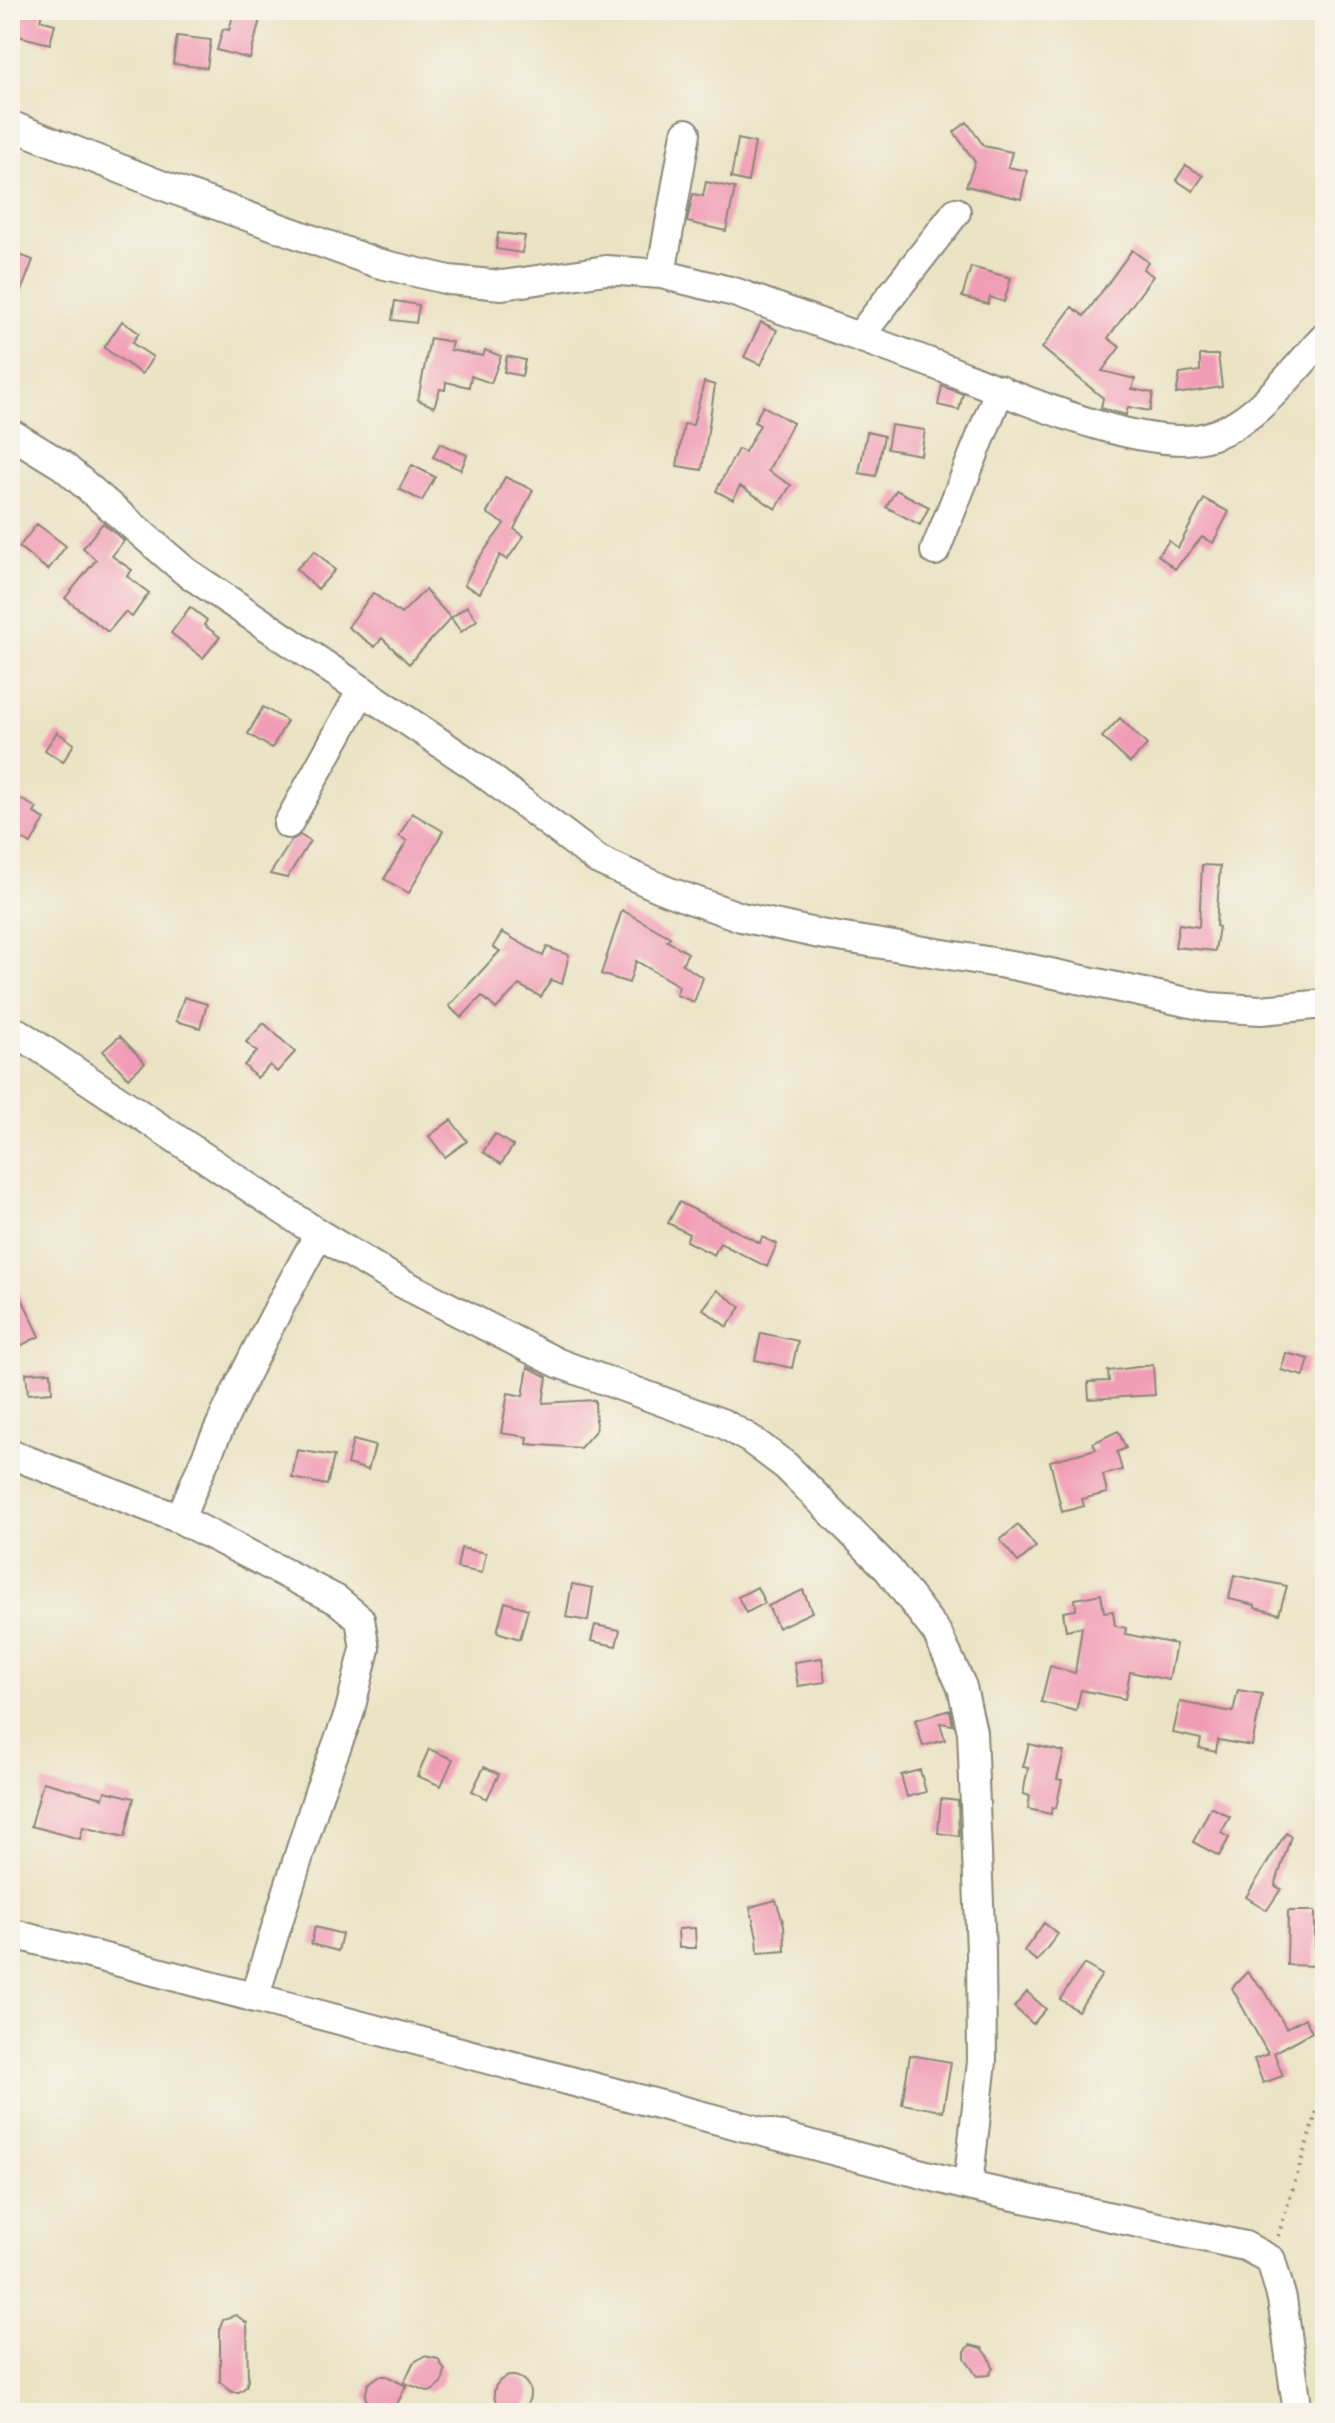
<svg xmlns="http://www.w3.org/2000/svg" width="1335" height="2423" font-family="Delius,sans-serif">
<rect width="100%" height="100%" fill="#f7f3e8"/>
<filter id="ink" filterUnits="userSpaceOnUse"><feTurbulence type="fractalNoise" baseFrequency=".0125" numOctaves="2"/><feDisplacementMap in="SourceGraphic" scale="16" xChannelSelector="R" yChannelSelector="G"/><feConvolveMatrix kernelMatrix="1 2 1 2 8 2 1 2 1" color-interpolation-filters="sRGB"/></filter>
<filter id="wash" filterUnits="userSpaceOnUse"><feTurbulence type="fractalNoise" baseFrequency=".006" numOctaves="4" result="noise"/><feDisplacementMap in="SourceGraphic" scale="32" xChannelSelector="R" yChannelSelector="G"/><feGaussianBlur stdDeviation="1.8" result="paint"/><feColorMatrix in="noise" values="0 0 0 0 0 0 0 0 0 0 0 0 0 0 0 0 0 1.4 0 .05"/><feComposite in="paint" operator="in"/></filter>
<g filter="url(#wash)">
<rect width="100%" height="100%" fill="#eae3c4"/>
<g id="blocks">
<!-- building -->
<path fill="#f19cb6" d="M 20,10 L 43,10 L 40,20 L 55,24 L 50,44 L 14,35 Z
M 234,12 L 260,19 L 250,59 L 217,50 L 223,29 L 229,30 Z
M 177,36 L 211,40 L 207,68 L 173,64 Z
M 967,122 L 984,146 L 1012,152 L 1008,167 L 1027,171 L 1021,199 L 966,186 L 975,162 L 954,132 Z
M 738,139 L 755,143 L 748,182 L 731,178 Z
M 1186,165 L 1203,176 L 1193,191 L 1176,180 Z
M 706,182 L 735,188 L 726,231 L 687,222 L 693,194 L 703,196 Z
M 498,233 L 525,236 L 522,253 L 496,249 Z
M 1132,250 L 1148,262 L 1143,269 L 1153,276 L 1108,338 L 1120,347 L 1102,371 L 1135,379 L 1132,389 L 1153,393 L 1150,411 L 1128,407 L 1126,415 L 1101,408 L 1103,398 L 1042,348 L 1072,307 L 1084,316 Z
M 10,251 L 33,260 L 11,318 L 10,317 Z
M 971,267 L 1011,278 L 1004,302 L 990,297 L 988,304 L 962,297 Z
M 395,301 L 419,305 L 416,323 L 392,320 Z
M 122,321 L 139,333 L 132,343 L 153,357 L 142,374 L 104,348 Z
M 761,322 L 777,330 L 761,365 L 744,357 Z
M 430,338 L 452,342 L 450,350 L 483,356 L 485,350 L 501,356 L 491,383 L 471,376 L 469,387 L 446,382 L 445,390 L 440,389 L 434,407 L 418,400 Z
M 1200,355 L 1218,355 L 1222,387 L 1176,394 L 1180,374 L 1200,371 Z
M 507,356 L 525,360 L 522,376 L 504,372 Z
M 704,382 L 715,385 L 702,470 L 677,466 L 684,424 L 693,425 Z
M 942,386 L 963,394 L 959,410 L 938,405 Z
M 763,406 L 793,423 L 768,471 L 791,485 L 776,509 L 740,486 L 733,500 L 716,491 L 738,449 L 745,452 L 760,425 L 754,422 Z
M 891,425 L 925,430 L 921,455 L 887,449 Z
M 867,432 L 884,436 L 876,476 L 859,473 Z
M 440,443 L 467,455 L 461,470 L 433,457 Z
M 412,465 L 435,477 L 422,501 L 399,489 Z
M 505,477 L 533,490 L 514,529 L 524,536 L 507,560 L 500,555 L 480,593 L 464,585 L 476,562 L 504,524 L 487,513 Z
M 896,490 L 929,507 L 920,525 L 886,507 Z
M 1204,499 L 1229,512 L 1213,543 L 1202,537 L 1175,569 L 1158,555 L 1169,541 L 1178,548 Z
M 103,523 L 124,541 L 112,556 L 132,570 L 127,576 L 149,593 L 132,617 L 125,612 L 108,632 L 65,598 L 96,560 L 83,548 Z
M 37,524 L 66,546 L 48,570 L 19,547 Z
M 315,551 L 335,570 L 318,589 L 296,569 Z
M 425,590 L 451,618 L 409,664 L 382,638 L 375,647 L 348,627 L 373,593 L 401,614 Z
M 467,606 L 477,620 L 461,632 L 451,618 Z
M 190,607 L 207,620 L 204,625 L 220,637 L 203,658 L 171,633 Z
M 263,707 L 287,721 L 272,748 L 248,734 Z
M 1120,718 L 1147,745 L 1130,763 L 1102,737 Z
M 57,732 L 74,744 L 63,762 L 45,750 Z
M 19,798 L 37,808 L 34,813 L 45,819 L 31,844 L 10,832 L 10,813 Z
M 412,813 L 443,831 L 409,893 L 384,879 L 407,841 L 399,836 Z
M 300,835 L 310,841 L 287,878 L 270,874 L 292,840 Z
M 1202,865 L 1220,866 L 1216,926 L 1219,927 L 1215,951 L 1175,947 L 1179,924 L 1199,927 Z
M 622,910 L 670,937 L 667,941 L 688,953 L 682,964 L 703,978 L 694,1002 L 676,995 L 679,986 L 636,961 L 629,983 L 601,974 Z
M 502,932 L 543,956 L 547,947 L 569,955 L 562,984 L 551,980 L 541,997 L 519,985 L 496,1009 L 482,996 L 461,1018 L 449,1006 L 500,951 L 493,947 Z
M 184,997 L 207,1004 L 200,1028 L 176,1021 Z
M 264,1023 L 295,1052 L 277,1072 L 270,1065 L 257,1078 L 244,1065 L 257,1052 L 246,1042 Z
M 120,1036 L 145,1063 L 128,1078 L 103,1051 Z
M 451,1120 L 467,1141 L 445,1157 L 429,1136 Z
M 495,1134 L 513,1146 L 501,1164 L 483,1152 Z
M 679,1202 L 760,1243 L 762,1237 L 777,1244 L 767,1267 L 720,1243 L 714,1255 L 686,1241 L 689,1234 L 668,1223 Z
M 10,1274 L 40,1336 L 10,1351 Z
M 717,1290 L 741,1307 L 727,1327 L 703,1309 Z
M 761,1333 L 798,1341 L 792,1368 L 755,1360 Z
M 1286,1353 L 1309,1359 L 1304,1376 L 1281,1370 Z
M 1153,1365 L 1155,1395 L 1089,1399 L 1088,1382 L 1109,1381 L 1108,1371 Z
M 528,1367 L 547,1377 L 543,1403 L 595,1400 L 596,1430 L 580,1448 L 527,1444 L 528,1437 L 501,1433 L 508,1393 L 523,1396 Z
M 51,1372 L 52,1392 L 28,1394 L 26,1373 Z
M 1118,1431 L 1126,1448 L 1117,1452 L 1122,1470 L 1103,1475 L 1107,1493 L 1082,1499 L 1084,1506 L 1062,1512 L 1050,1461 L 1096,1449 L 1093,1443 Z
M 353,1440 L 375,1446 L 368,1470 L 347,1464 Z
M 297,1450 L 334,1456 L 327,1485 L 292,1478 Z
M 1018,1525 L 1036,1547 L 1018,1562 L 1000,1540 Z
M 461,1548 L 486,1553 L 482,1573 L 457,1568 Z
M 1234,1575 L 1287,1586 L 1279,1614 L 1255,1608 L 1255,1605 L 1229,1599 Z
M 572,1584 L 593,1588 L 588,1621 L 566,1617 Z
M 757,1587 L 765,1603 L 746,1613 L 738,1597 Z
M 803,1590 L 812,1612 L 778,1628 L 768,1606 Z
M 1101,1594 L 1104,1612 L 1113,1611 L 1115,1626 L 1126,1628 L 1125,1634 L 1176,1644 L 1169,1680 L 1130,1672 L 1125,1699 L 1081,1690 L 1076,1711 L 1041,1702 L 1050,1666 L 1075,1673 L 1082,1627 L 1066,1630 L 1063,1612 L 1076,1610 L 1075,1599 Z
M 505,1602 L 528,1609 L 520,1639 L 497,1632 Z
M 595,1625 L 620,1630 L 616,1646 L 591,1641 Z
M 822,1658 L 825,1682 L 798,1686 L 794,1662 Z
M 1238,1690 L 1262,1694 L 1252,1746 L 1218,1740 L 1216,1752 L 1199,1748 L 1201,1739 L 1173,1733 L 1180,1702 L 1233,1712 Z
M 950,1710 L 953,1725 L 940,1723 L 945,1740 L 923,1746 L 915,1720 Z
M 1029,1744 L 1064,1752 L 1057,1779 L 1062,1780 L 1056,1808 L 1052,1807 L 1051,1814 L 1028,1809 L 1030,1796 L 1023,1794 L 1028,1768 L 1023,1767 Z
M 429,1749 L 453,1759 L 441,1786 L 417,1776 Z
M 484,1767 L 499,1774 L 487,1799 L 472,1791 Z
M 920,1770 L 926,1792 L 907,1797 L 901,1775 Z
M 43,1782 L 103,1798 L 105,1791 L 134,1798 L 125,1837 L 83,1827 L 80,1839 L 31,1826 Z
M 941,1799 L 958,1801 L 959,1836 L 938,1833 Z
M 1211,1807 L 1230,1817 L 1221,1833 L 1229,1838 L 1219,1856 L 1193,1842 Z
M 1286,1833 L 1291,1836 L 1275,1886 L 1281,1889 L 1267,1910 L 1246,1897 Z
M 776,1900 L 784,1925 L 785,1951 L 758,1953 L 757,1937 L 750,1907 Z
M 1288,1911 L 1315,1911 L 1315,1966 L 1287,1965 Z
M 1044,1923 L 1058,1934 L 1037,1961 L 1024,1951 Z
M 315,1927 L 342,1934 L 338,1951 L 311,1944 Z
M 695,1928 L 696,1948 L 679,1948 L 678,1929 Z
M 1084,1964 L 1102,1975 L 1078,2011 L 1060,1999 Z
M 1247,1972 L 1265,1991 L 1286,2028 L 1305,2018 L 1312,2032 L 1274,2053 L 1283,2076 L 1263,2083 L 1254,2059 L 1268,2054 L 1232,1988 Z
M 1027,1992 L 1046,2009 L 1033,2024 L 1014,2007 Z
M 910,2055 L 951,2062 L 943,2111 L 902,2104 Z
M 236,2315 L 247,2323 L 248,2380 L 246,2387 L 239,2392 L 232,2392 L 220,2382 L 220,2327 L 223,2319 Z
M 970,2345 L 982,2348 L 989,2357 L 993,2368 L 989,2375 L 977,2376 L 974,2372 L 965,2358 L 965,2351 Z
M 424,2356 L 438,2359 L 445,2371 L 442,2384 L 430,2392 L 404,2383 L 413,2363 Z
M 379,2376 L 387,2376 L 406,2386 L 397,2404 L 386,2412 L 372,2409 L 365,2397 L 368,2384 Z
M494 2394a18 18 0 1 1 36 0a18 18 0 1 1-36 0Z"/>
</g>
</g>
<g filter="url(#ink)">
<use href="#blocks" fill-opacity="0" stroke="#8a8778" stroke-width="2"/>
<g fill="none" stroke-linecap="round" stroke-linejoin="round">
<defs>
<path id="minor" d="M 10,125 L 161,185 L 377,263 L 449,280 L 502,285 L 606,270 L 661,274 L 734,292 C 798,315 863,338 928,362 C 993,386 1140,455 1206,437 C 1256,424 1290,373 1325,337
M 661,274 L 686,133
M 859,337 L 956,212
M 10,433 L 62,465 L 185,571 L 476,767 L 598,860 L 667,891 L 741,917 L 820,934 L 1017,966 L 1210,1007 L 1261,1010 L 1325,1004
M 935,551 L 1000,389
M 288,824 L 362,690
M 18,1033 L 319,1234 L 394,1279 L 558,1363 L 724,1424 L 750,1439 L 786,1466 L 888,1569 L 937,1633 L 962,1687 L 972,1732 L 981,1952 L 982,2061 L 968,2186
M 10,1454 L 180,1519 L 337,1600 L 360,1619 L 365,1649 L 349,1714 L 319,1792 L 254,1998
M 180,1519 C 220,1419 266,1329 319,1234
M 10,1933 L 968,2186 L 1245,2246 L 1271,2260 L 1282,2299 L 1298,2413"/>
</defs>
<!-- minor casing -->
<use href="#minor" stroke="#8a8778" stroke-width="32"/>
<!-- path -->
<path stroke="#8a8778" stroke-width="4" stroke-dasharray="2 6" stroke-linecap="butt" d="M 1278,2236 L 1325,2085"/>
<!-- minor -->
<use href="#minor" stroke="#fff" stroke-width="28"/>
</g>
</g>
<!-- margin -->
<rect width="1335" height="2423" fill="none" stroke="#f7f3e8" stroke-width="40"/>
</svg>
